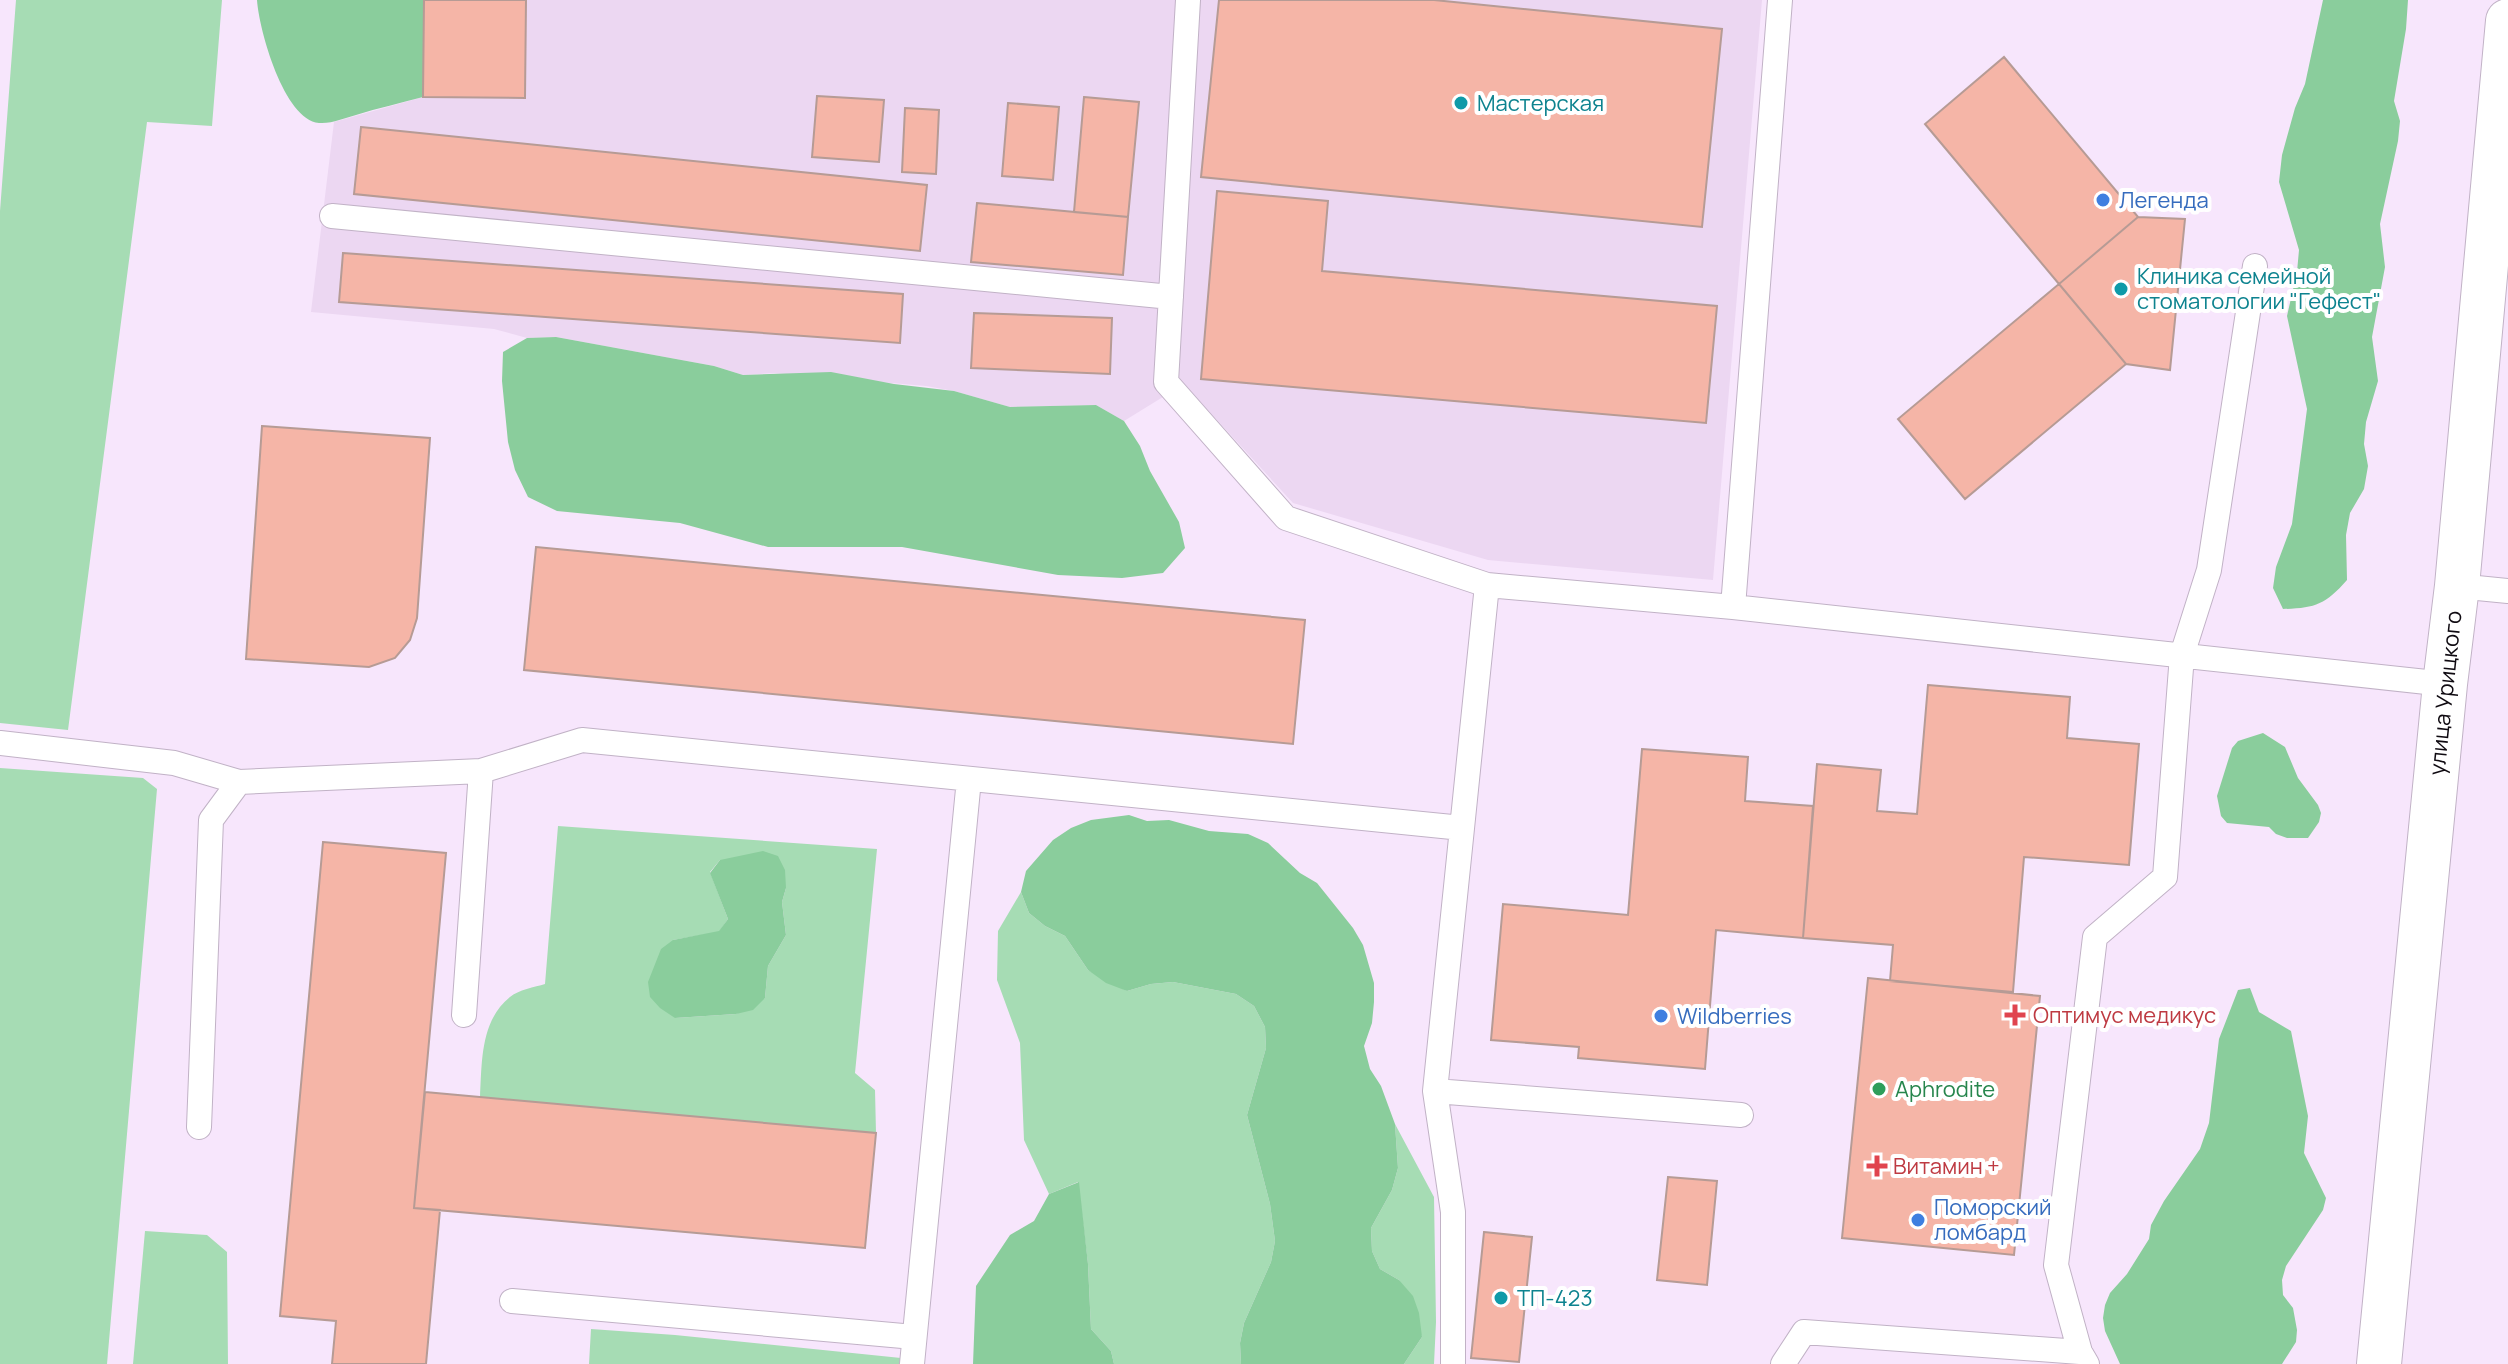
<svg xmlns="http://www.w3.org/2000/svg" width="2508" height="1364" font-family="Manrope,sans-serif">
<rect width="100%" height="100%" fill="#f7e6fc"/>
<!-- built -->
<path fill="#ecd7f2" d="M 424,0 L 1762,0 L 1713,580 L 1488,560 L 1293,503 L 1184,384 L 1124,421 L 1096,405 L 1010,407 L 954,391 L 926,386 L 774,373 L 743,375 L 714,366 L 556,337 L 527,338 L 494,329 L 311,312 L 334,122 L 423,97 Z"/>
<!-- green -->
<path fill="#a6dcb4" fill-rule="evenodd" d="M 16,0 L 222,0 L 212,126 L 147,122 L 68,730 L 0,723 L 0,211 Z
M 0,768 L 143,778 L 157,789 L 107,1364 L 0,1364 Z
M 558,826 L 877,849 L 855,1073 L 875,1090 L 876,1133 L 480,1097 C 482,1063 480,1021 510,997 C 518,990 535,987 545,984 ZM 720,860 L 786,888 L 782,902 L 786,935 L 768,966 L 765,998 L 736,1014 L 675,1018 L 673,940 L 719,932 L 728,919 L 710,872 Z
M 1021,892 L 1029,913 L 1045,926 L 1065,936 L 1088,970 L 1127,991 L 1151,984 L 1173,982 L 1236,994 L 1254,1006 L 1265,1027 L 1266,1048 L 1247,1115 L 1270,1204 L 1275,1241 L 1271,1262 L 1244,1323 L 1240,1343 L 1241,1364 L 1114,1364 L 1111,1351 L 1091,1329 L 1088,1264 L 1078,1182 L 1049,1194 L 1024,1140 L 1020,1043 L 997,980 L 998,931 Z
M 1395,1124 L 1434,1197 L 1436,1322 L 1434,1364 L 1404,1364 L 1422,1337 L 1399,1280 L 1380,1269 L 1372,1251 L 1371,1228 L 1392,1190 L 1398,1168 Z
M 145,1231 L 207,1235 L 227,1252 L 228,1364 L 133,1364 Z
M 591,1329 L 675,1335 L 901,1358 L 900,1364 L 589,1364 Z"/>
<!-- forest -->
<path fill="#8acd9c" d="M 257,0 L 424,0 L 423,97 C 401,103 378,108 356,115 C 344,118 332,124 319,123 C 284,120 259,30 257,0 Z
M 2323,0 L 2408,0 L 2406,29 L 2394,101 L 2400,121 L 2398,141 L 2380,224 L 2385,267 L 2372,337 L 2378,381 L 2366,422 L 2364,444 L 2368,466 L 2364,489 L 2350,513 L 2346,535 L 2347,580 C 2325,605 2315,608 2283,609 L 2273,588 L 2276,567 L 2292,524 L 2307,409 L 2287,316 L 2297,272 L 2299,250 L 2279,182 L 2282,155 L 2295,108 L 2305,84 Z
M 556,337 L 714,366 L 743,375 L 831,372 L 894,384 L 954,391 L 1010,407 L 1096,405 L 1124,421 L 1140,446 L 1150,471 L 1179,522 L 1185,548 L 1163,573 L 1122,578 L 1058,575 L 902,547 L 768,547 L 680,523 L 557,511 L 528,497 L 515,470 L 508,442 L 502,381 L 503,352 L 527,338 Z
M 2263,733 L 2285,747 L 2298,778 L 2318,805 L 2321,813 L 2319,822 L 2308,838 L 2287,838 L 2276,834 L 2269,827 L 2227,823 L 2221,816 L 2217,796 L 2232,748 L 2238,741 Z
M 1129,815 L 1147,821 L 1169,820 L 1209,831 L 1248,834 L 1268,843 L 1300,873 L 1317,883 L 1353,928 L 1363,945 L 1374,983 L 1374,1002 L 1372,1023 L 1364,1046 L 1370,1069 L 1381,1086 L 1395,1124 L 1398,1168 L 1392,1190 L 1371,1228 L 1372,1251 L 1380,1269 L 1399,1280 L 1413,1296 L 1419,1313 L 1422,1337 L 1404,1364 L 1241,1364 L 1240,1343 L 1244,1323 L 1271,1262 L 1275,1241 L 1270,1204 L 1247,1115 L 1266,1048 L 1265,1027 L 1254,1006 L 1236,994 L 1173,982 L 1151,984 L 1127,991 L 1106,983 L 1088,970 L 1065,936 L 1045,926 L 1029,913 L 1021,892 L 1026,871 L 1053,840 L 1071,828 L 1091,820 Z
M 763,851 L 778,856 L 785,870 L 786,888 L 782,902 L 786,935 L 768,966 L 765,998 L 753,1010 L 736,1014 L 675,1018 L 660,1008 L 650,997 L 648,982 L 661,949 L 673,940 L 719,931 L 728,919 L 710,873 L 720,860 Z
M 2250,988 L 2259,1012 L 2291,1031 L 2308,1116 L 2304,1153 L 2326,1198 L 2323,1210 L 2286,1266 L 2282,1280 L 2283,1295 L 2293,1308 L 2297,1330 L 2296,1342 L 2282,1364 L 2120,1364 L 2105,1331 L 2103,1318 L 2105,1305 L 2110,1293 L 2127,1274 L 2149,1239 L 2151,1225 L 2164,1201 L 2200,1149 L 2209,1123 L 2219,1039 L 2238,990 Z
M 1079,1182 L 1088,1264 L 1091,1329 L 1111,1351 L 1114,1364 L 973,1364 L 976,1286 L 1010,1235 L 1034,1221 L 1049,1194 Z"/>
<!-- building -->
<path fill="#f5b5a7" stroke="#b69b95" stroke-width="2" d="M 424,0 L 526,0 L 525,98 L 423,97 Z
M 1219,0 L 1434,0 L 1722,29 L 1702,227 L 1201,177 Z
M 2004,57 L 2138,217 L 2185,219 L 2170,370 L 2126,364 L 1965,499 L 1898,419 L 2059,284 L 1925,124 Z
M 817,96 L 884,100 L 879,162 L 812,157 Z
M 1084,97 L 1139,102 L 1128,217 L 1074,212 Z
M 1008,103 L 1059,107 L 1053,180 L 1002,176 Z
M 905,108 L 939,110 L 936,174 L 902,172 Z
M 361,127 L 927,185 L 920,251 L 354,194 Z
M 1217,191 L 1328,201 L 1322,271 L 1717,306 L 1706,423 L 1201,379 Z
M 977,203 L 1128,217 L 1123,275 L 971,262 Z
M 2138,217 L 2185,219 L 2170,370 L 2126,364 L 2059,284 Z
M 343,253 L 903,294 L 900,343 L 339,302 Z
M 974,313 L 1112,318 L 1110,374 L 971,368 Z
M 262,426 L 430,438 L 417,618 L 410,640 L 395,658 L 369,667 L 246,659 Z
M 536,547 L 1305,620 L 1293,744 L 524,670 Z
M 1928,685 L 2070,697 L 2067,738 L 2139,744 L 2129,865 L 2024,857 L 2013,992 L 1890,981 L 1893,945 L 1803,938 L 1817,764 L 1881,770 L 1877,811 L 1917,814 Z
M 1642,749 L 1748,757 L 1745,801 L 1813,806 L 1803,938 L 1716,930 L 1705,1069 L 1578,1058 L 1579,1047 L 1491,1040 L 1503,904 L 1628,915 Z
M 323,842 L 446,853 L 414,1208 L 440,1210 L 426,1364 L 332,1364 L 336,1321 L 280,1316 Z
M 1868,978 L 2040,996 L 2014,1255 L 1842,1238 Z
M 425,1092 L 876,1133 L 865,1248 L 414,1208 Z
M 1668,1177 L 1717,1181 L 1707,1285 L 1657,1280 Z
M 1484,1232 L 1532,1237 L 1519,1362 L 1471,1358 Z"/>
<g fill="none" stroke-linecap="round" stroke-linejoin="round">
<defs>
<path id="lane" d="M 1188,0 L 1166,382 L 1286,518 L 1487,585 L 1733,607 L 2445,684
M 332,216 L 1171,297
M 2457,586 L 2508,591
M 1733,607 L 1780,0
M 0,743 L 174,763 L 239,782
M 464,1015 L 481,771 L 582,740 L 1462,828
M 1435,1091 L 1741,1115
M 199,1127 L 211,820 L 239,782 L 481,771
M 512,1301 L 914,1337
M 912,1364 L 969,779
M 1453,1364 L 1453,1212 L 1435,1091 L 1487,585
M 1783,1364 L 1804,1332 L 2080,1352
M 2087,1364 L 2080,1352 L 2056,1265 L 2095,937 L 2165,877 L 2182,655 L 2209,570 L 2255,266"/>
<path id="secondary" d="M 2379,1364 L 2445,684 L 2457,586 L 2508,21"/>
</defs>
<!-- lane casing -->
<use href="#lane" stroke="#c1b2c6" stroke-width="26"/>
<!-- secondary casing -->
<use href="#secondary" stroke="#c1b2c6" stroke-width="46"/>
<!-- lane -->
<use href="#lane" stroke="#fff" stroke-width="24"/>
<!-- secondary -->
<use href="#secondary" stroke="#fff" stroke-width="44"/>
</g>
<!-- markers -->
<g fill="#0f9aa8" stroke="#fff" stroke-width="3">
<circle cx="1461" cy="103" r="8"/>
<circle cx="2121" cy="289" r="8"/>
<circle cx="1501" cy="1298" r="8"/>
</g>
<g fill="#3f7fe0" stroke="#fff" stroke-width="3">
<circle cx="2103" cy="200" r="8"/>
<circle cx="1661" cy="1016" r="8"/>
<circle cx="1918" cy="1220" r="8"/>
</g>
<g fill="#e0444e" stroke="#fff" stroke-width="3">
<path d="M2011 1003h8v8h8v8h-8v8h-8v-8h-8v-8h8z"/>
<path d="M1873 1154h8v8h8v8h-8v8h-8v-8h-8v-8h8z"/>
</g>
<circle fill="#2e9e5b" stroke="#fff" stroke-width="3" cx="1879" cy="1089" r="8"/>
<g text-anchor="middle" stroke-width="8" stroke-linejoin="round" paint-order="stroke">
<!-- culture labels -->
<g font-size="22" fill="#0d838f" stroke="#fff" text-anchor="start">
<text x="1477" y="111">Мастерская</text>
<text x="2137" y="284">Клиника семейной<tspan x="2137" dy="25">стоматологии "Гефест"</tspan></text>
<text x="1517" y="1306">ТП-423</text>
</g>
<!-- shop labels -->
<g font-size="22" fill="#366cbe" stroke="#fff" text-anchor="start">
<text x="2119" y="208">Легенда</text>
<text x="1677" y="1024">Wildberries</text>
<text x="1934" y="1215">Поморский<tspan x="1934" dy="25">ломбард</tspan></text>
</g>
<!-- street labels -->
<g font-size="22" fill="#0f0a11" stroke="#fff">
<text transform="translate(2445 693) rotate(-84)" y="8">улица Урицкого</text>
</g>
<!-- health labels -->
<g font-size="22" fill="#be3a42" stroke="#fff" text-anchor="start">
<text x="2033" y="1023">Оптимус медикус</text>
<text x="1893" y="1174">Витамин +</text>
</g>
<!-- leisure labels -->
<g font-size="22" fill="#27864d" stroke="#fff" text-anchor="start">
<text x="1895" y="1097">Aphrodite</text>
</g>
</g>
</svg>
